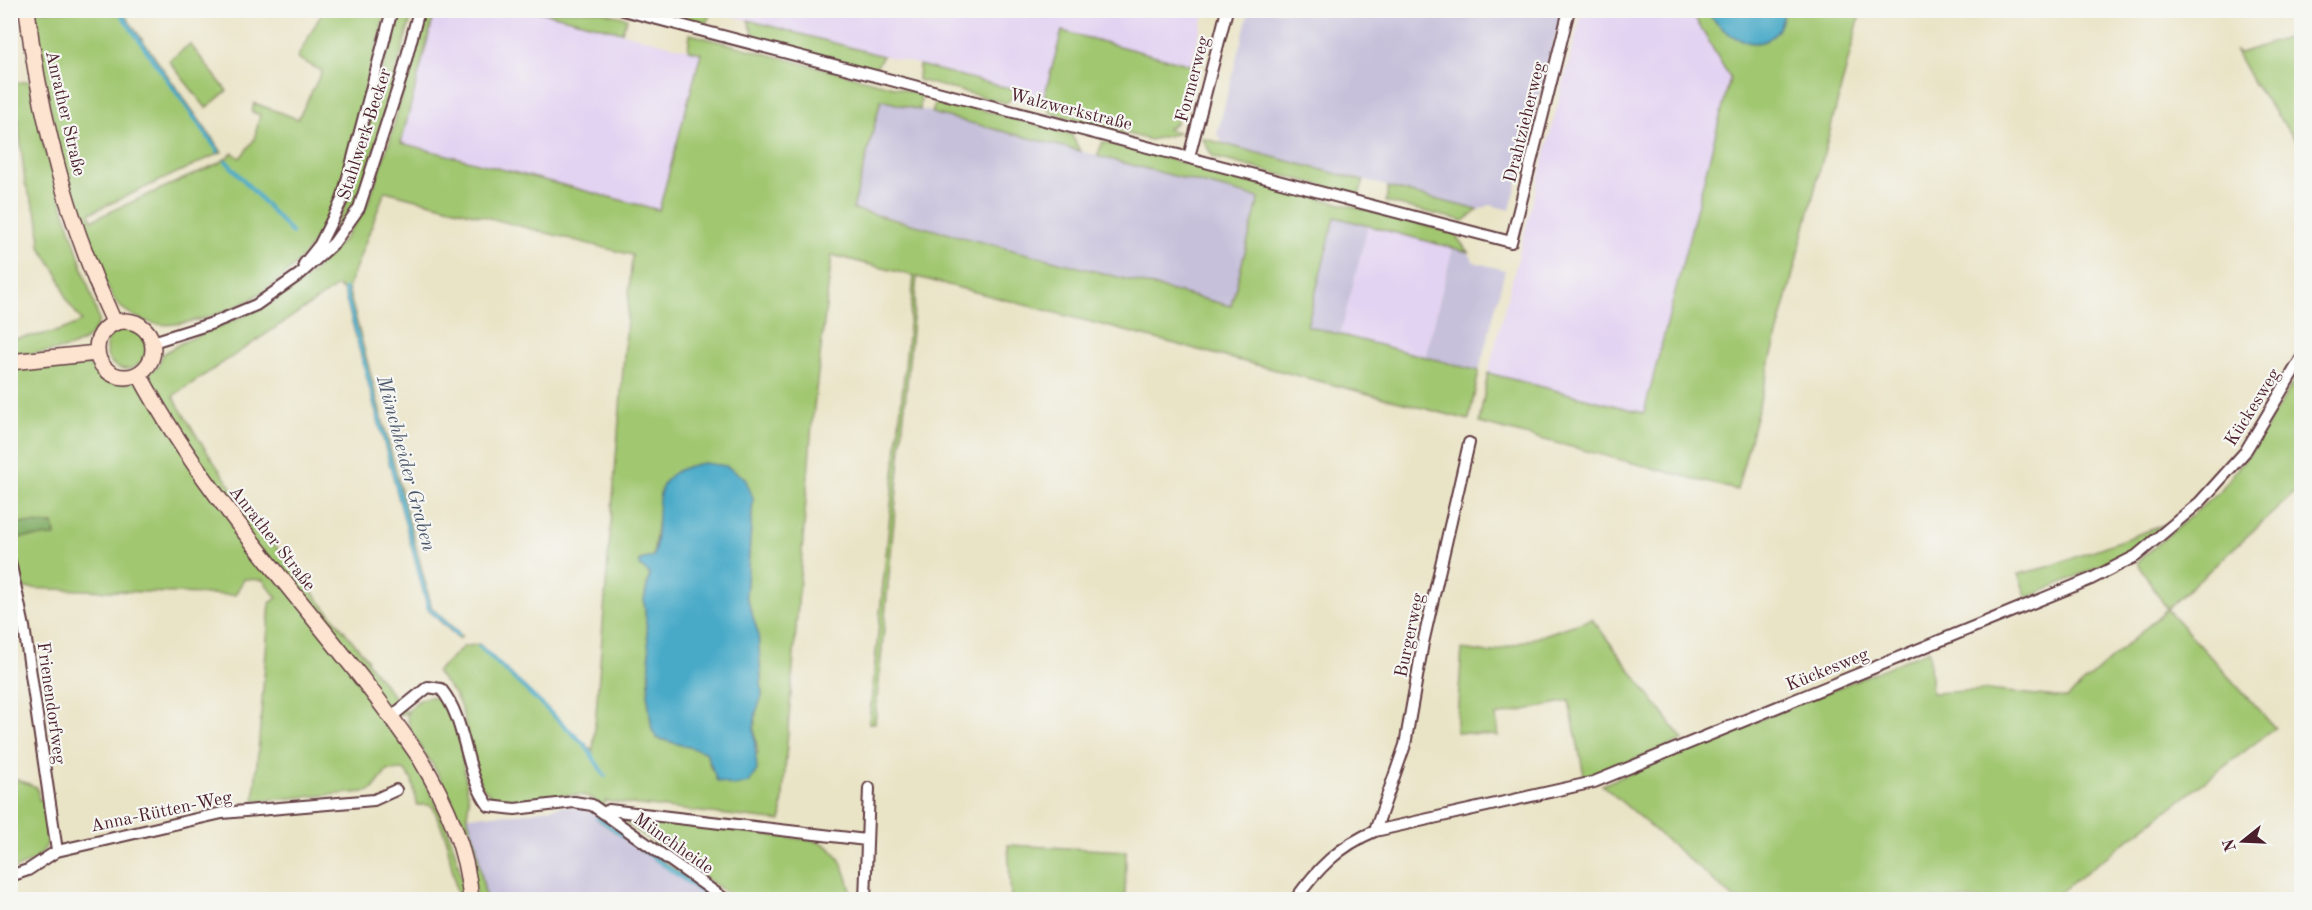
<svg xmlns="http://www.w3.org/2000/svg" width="2312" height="910" font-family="'Old Standard TT',serif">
<rect width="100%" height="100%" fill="#f6f6f2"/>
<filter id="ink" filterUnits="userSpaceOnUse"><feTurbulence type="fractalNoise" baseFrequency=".0167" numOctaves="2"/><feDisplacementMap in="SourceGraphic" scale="12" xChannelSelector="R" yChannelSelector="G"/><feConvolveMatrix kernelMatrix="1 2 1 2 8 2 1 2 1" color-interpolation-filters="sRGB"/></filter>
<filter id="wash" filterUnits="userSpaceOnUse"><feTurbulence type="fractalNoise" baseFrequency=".008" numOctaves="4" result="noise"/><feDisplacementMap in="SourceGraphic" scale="24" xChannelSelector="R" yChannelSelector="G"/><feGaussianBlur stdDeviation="1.35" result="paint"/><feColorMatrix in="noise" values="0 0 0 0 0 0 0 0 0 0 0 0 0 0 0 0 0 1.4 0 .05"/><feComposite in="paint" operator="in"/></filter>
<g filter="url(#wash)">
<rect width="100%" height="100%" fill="#eae4c7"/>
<!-- built -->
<path fill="#e3d3f2" d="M 435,11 L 537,11 L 701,53 L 659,210 L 401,143 Z
M 712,11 L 1205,11 L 1191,65 L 1062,31 L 1044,97 Z
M 1582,11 L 1691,11 L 1730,78 L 1644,414 L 1488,373 Z
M 1368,226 L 1453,248 L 1425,357 L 1340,335 Z"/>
<!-- industrial -->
<path fill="#c6c0da" d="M 1249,11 L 1562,11 L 1510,210 L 1490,205 L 1478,210 L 1224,144 L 1217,134 Z
M 881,99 L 1259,198 L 1231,306 L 853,208 Z
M 1335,217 L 1368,226 L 1340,335 L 1306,326 Z
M 1453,248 L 1468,252 L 1474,262 L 1505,270 L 1479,371 L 1425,357 Z
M 564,806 L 578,807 L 594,813 L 601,817 L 599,821 L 710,899 L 486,899 L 475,840 L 467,816 L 520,814 Z"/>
<!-- green -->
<path fill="#a1c771" stroke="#76734e" stroke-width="1.5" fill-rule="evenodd" d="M 33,11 L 122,11 L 222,152 L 90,213 L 92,220 L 219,163 L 233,153 L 240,158 L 254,140 L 260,115 L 252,112 L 254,103 L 298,119 L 322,71 L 297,58 L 323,11 L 386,11 C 375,52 364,93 354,134 C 346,164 340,196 325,224 C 300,269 261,300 212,316 C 177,326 153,332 122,308 C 112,301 109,288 103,277 C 62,195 48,100 33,11 Z
M 398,11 L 413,11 L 378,138 L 354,208 L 330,239 L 348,199 Z
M 423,11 L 435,11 L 401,143 L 659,210 L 701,53 L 688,50 L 690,34 L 921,94 L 920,110 L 881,100 L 853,209 L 1231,306 L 1259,198 L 1097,156 L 1103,142 L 1454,233 L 1468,252 L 1335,217 L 1307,326 L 1479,371 L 1469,420 L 917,277 L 875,723 L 869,723 L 914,276 L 832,255 L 812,424 L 781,821 L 605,801 L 604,808 C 600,805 594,799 589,797 C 556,786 522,818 491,795 C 462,773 473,726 456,697 C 451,688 442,680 436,672 L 463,647 L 479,644 L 593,751 L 632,255 L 385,191 L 348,288 L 432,608 L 462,636 L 459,639 L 428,610 L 344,292 L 338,286 L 173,396 C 227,492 299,575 368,660 L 367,662 L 407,713 C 416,699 428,693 444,700 L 453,720 L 460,744 L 469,801 L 467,816 L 475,840 L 486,899 L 477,899 C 467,853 459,808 434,767 C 424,750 407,734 407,713 L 386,718 C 423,775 458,831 464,899 L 458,899 L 446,838 L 433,807 L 429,805 L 417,805 L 412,780 L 404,770 L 387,771 L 372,790 L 365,792 L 254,801 L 270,603 L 277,598 L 263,580 L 244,579 L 235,595 L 22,588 L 11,538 L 55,535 L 53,524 L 11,523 L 11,368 L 69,363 L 88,365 L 108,379 L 119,383 L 128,383 L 157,368 L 163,354 L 181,343 L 267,306 L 307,278 L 344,239 L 367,206 L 390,140 ZM 753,499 L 746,595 L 758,633 L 762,696 L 756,712 L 754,729 L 758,753 L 711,769 L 706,752 L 657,738 L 652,730 L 648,699 L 650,663 L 644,600 L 650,573 L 640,566 L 640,560 L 653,557 L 658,518 Z
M 537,11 L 599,11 L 627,18 L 622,32 Z
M 649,11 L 712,11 L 705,25 Z
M 1691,11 L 1861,11 L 1737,490 L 1479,423 L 1488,373 L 1644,413 L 1730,78 Z
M 748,20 L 883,56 L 875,69 L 755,38 Z
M 1062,31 L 1191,65 L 1176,123 L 1167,129 L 1180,133 L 1150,140 L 1050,113 L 1044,97 Z
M 2301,33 L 2302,34 L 2301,147 L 2254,84 L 2236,51 L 2240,53 Z
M 190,44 L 227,91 L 206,108 L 169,61 Z
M 919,65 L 1020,91 L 1006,103 L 918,80 Z
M 30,81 L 45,149 L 99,320 C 90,354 40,352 11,355 L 10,339 C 36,336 59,334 82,321 L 67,301 L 58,274 L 40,247 L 39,221 L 25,183 L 14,83 Z
M 937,98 L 1071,134 L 1080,151 L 932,113 Z
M 1202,138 L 1224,144 L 1364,181 L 1359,195 L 1213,157 Z
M 1388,187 L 1478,210 L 1464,221 L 1386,202 Z
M106 349a20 20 0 1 1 40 0a20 20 0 1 1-40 0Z
M 2301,369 L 2301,487 L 2167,609 L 2275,728 L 2051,899 L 1735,899 L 1602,785 L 1929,650 L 1932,693 L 1987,690 L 2067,698 L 2167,609 L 2137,562 L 2220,491 L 2257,443 Z
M 2166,524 L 2132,552 L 2027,598 L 2018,574 L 2048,567 Z
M 1592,619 L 1683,740 L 1585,780 L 1569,701 L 1496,716 L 1498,736 L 1456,732 L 1462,649 L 1489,653 Z
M 10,777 L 37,787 L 39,800 L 44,799 C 50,841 56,854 11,870 Z
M 616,816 L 818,841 C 843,851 847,876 853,899 L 736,899 Z
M 1008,845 L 1126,851 L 1125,899 L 1011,899 Z"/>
<!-- forest -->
<path fill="#80ac63" stroke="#656647" stroke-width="1.5" d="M 11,523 L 53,524 L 55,536 L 11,538 Z
M 601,817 L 718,899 L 710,899 L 598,820 Z"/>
<!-- water -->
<path fill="#49aac8" stroke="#4a647a" stroke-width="1.5" d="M 1707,11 L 1785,11 C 1783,17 1781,27 1777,32 C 1755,58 1719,31 1707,11 Z
M 704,463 L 726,466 L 745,478 L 753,498 L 746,595 L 758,633 L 762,696 L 756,712 L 754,729 L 757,770 L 749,783 L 734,786 L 717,781 L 706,752 L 657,738 L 652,730 L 648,699 L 650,663 L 644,600 L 650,574 L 640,566 L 640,560 L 653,557 C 667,512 639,473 704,463 Z"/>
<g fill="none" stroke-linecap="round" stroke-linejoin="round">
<!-- stream -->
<path stroke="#49aac8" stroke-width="4" d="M 118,10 L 218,151
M 226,161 L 292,233
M 345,289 L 429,608 L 458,635
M 479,646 L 585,745 L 605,776
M 597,817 L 713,900"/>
</g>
</g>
<g filter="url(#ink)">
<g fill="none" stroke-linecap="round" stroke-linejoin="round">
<defs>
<path id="street" d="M 623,10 L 1511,242 L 1569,10
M 1189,157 L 1227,10
M 304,264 L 320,244 L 342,200 L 392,10
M 153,342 L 213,323 L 256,305 L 300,274 L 334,243 L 359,208 L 402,75 L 419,10
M 10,561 L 24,627 L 57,851
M 391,717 L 428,687 L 441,689 C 468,722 463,771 489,806 L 515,809 L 574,802 L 592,805 L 726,900
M 604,813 L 609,810 L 866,840
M 1375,831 L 1405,745 L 1423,643 L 1469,443
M 10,876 L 28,870 L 57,851 L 222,813 L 374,800 L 396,790
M 865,900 L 869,788
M 1295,900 C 1317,869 1339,846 1375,831 L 1594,782 L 2091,579 L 2136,556 L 2200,502 L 2245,452 L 2302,357"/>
<path id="secondary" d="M 27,10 C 40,119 68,223 114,322
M97 349a28 28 0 1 1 56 0a28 28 0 1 1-56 0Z
M 10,362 L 97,353
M 139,374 C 216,518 330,625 420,758 C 446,802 467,848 471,900"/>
</defs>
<!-- street casing -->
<use href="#street" stroke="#623d42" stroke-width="14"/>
<!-- secondary casing -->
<use href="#secondary" stroke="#623d42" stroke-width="18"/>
<!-- street -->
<use href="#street" stroke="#fff" stroke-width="10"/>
<!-- secondary -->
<use href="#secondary" stroke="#fde4d0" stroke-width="15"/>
</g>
</g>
<g text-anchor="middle" stroke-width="4.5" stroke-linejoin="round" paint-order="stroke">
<!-- street labels -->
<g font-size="18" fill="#4a1f2b" stroke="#f6f6f2">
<text transform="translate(1192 79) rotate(-75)" y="6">Formerweg</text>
<text transform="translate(1071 109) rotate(14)" y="6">Walzwerkstraße</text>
<text transform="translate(66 113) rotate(77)" y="6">Anrather Straße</text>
<text transform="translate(1524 122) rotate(-76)" y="6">Drahtzieherweg</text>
<text transform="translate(364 134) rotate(-72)" y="6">Stahlwerk Becker</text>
<text transform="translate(2252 407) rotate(-58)" y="6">Kückesweg</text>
<text transform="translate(273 538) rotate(52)" y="6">Anrather Straße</text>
<text transform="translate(1409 635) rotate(-78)" y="6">Burgerweg</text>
<text transform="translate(1827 669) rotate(-22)" y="6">Kückesweg</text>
<text transform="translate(52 703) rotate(82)" y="6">Frienendorfweg</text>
<text transform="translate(161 811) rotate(-12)" y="6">Anna-Rütten-Weg</text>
<text transform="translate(674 843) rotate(35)" y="6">Münchheide</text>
</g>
<!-- water labels -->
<g font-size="20" font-style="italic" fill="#4a576a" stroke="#f6f6f2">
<text transform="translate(407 463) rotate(75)" y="7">Münchheider Graben</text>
</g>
</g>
<!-- margin -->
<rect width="2312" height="910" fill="none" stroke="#f6f6f2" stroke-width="36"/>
<!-- north arrow -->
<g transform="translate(2243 841) rotate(252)" stroke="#f6f6f2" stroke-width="4.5" paint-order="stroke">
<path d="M0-4.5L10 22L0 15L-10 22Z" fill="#4a1f2b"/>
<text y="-9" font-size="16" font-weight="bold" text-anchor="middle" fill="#4a1f2b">N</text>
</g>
</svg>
